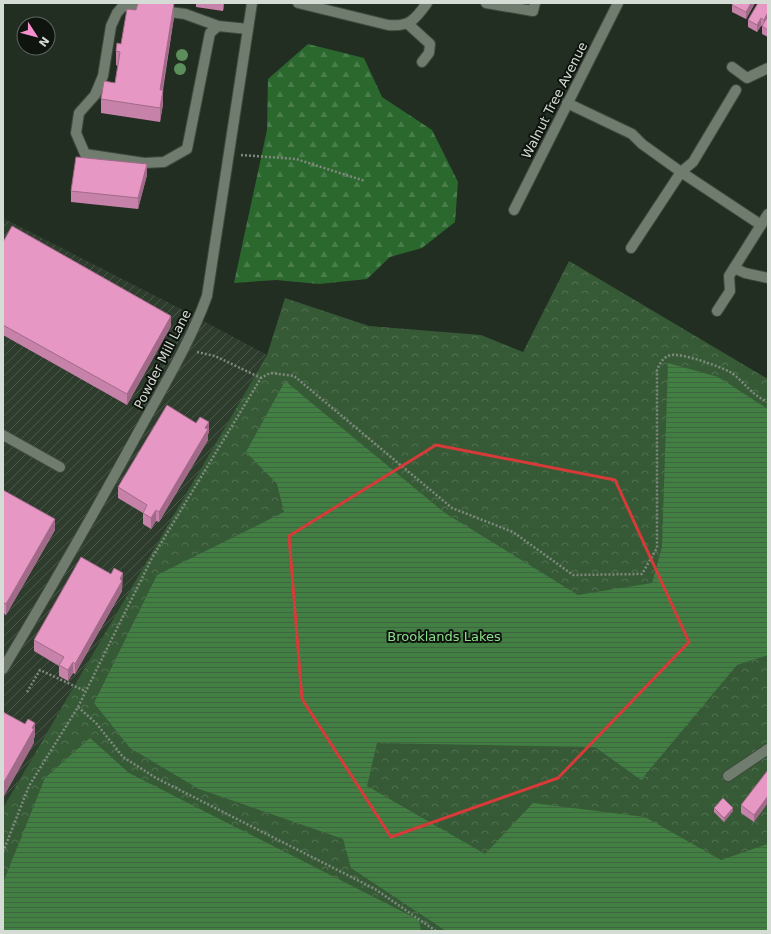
<svg xmlns="http://www.w3.org/2000/svg" width="771" height="934" font-family="'DejaVu Sans',sans-serif">
<defs>
<pattern id="industrial-furrows" width="10" height="10" patternUnits="userSpaceOnUse"><rect width="10" height="10" fill="#2d3c2c"/><path d="M-1 1l2-2M0 10L10 0M9 11l2-2" fill="none" stroke="#4b584a"/></pattern>
<pattern id="forest-firs" width="22" height="20" patternUnits="userSpaceOnUse"><rect width="22" height="20" fill="#2b682d"/><path d="M5 1l3.5 6h-7zM16 11l3.5 6h-7z" fill="#497d4b"/></pattern>
<pattern id="park-crowns" width="20" height="18" patternUnits="userSpaceOnUse"><rect width="20" height="18" fill="#355a35"/><path d="M2 6a3 3 0 1 1 6 0M12 15a3 3 0 1 1 6 0" fill="none" stroke="#517151"/></pattern>
<pattern id="water-rules" width="6" height="5" patternUnits="userSpaceOnUse"><rect width="6" height="5" fill="#427f43"/><path d="M0 2.5h6" fill="none" stroke="#416442"/></pattern>
</defs>
<rect width="100%" height="100%" fill="#232e22"/>
<!-- industrial -->
<path fill="url(#industrial-furrows)" d="M 3,218 L 183,310 L 267,355 L 3,808 Z"/>
<!-- forest -->
<path fill="url(#forest-firs)" d="M 308,44 L 364,58 L 382,97 L 432,130 L 458,182 L 455,222 L 422,248 L 390,257 L 367,279 L 319,284 L 276,280 L 234,283 L 267,130 L 268,79 Z"/>
<!-- park -->
<path fill="url(#park-crowns)" d="M 569,261 L 768,379 L 768,931 L 3,931 L 3,808 L 267,355 L 285,298 L 369,326 L 481,335 L 523,352 Z"/>
<!-- water -->
<path fill="url(#water-rules)" d="M 668,363 L 718,377 L 768,409 L 768,655 L 737,665 L 641,780 L 595,747 L 377,743 L 367,786 L 485,854 L 533,803 L 645,817 L 721,860 L 768,844 L 768,931 L 446,931 L 351,868 L 343,839 L 199,789 L 130,748 L 94,703 L 157,575 L 284,512 L 277,484 L 246,452 L 285,381 L 445,513 L 578,595 L 652,583 L 662,547 Z
M 90,738 L 129,773 L 419,920 L 421,931 L 3,931 L 3,883 L 45,778 Z"/>
<g fill="none" stroke-linecap="round" stroke-linejoin="round">
<defs>
<path id="service" d="M 486,3 L 533,11 L 535,3
M 408,24 L 430,44 L 429,53 L 422,62
M 218,26 L 185,14 L 123,6 L 117,13 L 111,26 L 103,76 L 95,95 L 79,113 L 76,133 L 85,154 L 144,163 L 164,162 L 187,149 L 210,33 L 218,26 L 248,29
M 732,67 L 747,78 L 768,68
M 567,103 L 632,134 L 642,144 L 681,172 L 693,162 L 736,90
M 631,248 L 681,172 L 761,225
M 734,268 L 745,273 L 768,278
M 3,435 L 60,467
M 728,776 L 768,749"/>
<path id="minor" d="M 298,3 L 388,25 C 409,27 415,20 427,3
M 514,210 L 618,3
M 717,311 L 730,291 L 729,276 L 768,214
M 3,669 C 50,590 96,510 140,429 C 164,385 190,343 207,296 L 252,3"/>
</defs>
<!-- service casing -->
<use href="#service" stroke="#404940" stroke-width="12"/>
<!-- minor casing -->
<use href="#minor" stroke="#404940" stroke-width="12"/>
<!-- path -->
<path stroke="#808980" stroke-width="2.5" stroke-dasharray="2 2" stroke-linecap="butt" d="M 241,155 L 296,159 L 365,181
M 197,352 L 215,356 L 261,378
M 27,692 L 40,670 L 85,691
M 78,707 L 152,558 L 261,378 L 270,373 L 294,376 L 452,508 L 513,532 L 573,575 L 642,574 L 657,548 L 657,370 C 660,363 663,357 671,355 C 682,353 719,366 730,372 C 744,381 752,396 768,402
M 3,852 L 29,786 L 78,707 L 96,723 L 123,757 L 156,778 L 375,889 L 436,931"/>
<!-- service -->
<use href="#service" stroke="#6f7c6e" stroke-width="10"/>
<!-- minor -->
<use href="#minor" stroke="#6f7c6e" stroke-width="10"/>
</g>
<!-- trees -->
<g fill="#5c8f5b">
<circle cx="182" cy="55" r="6"/>
<circle cx="180" cy="69" r="6"/>
</g>
<!-- wall -->
<path fill="#c682a9" d="M 196,3 L 227,3 L 227,4 L 224,4 L 223,11 L 196,7 Z
M 755,3 L 746,19 L 732,12 L 732,5 Z
M 768,3 L 768,37 L 762,34 L 762,26 L 761,26 L 757,32 L 748,27 L 748,20 Z
M 174,17 L 163,90 L 163,104 L 160,122 L 101,113 L 101,99 L 115,83 L 118,66 L 116,65 L 116,51 L 121,44 Z
M 147,175 L 138,209 L 71,202 L 71,191 Z
M 3,242 L 171,326 L 127,405 L 3,335 Z
M 209,433 L 208,434 L 208,440 L 159,522 L 156,521 L 151,529 L 143,524 L 143,513 L 118,498 L 118,487 Z
M 3,490 L 55,530 L 6,615 L 3,613 Z
M 123,584 L 122,585 L 122,591 L 75,674 L 73,673 L 68,681 L 59,676 L 59,666 L 34,651 L 34,640 Z
M 768,770 L 754,822 L 741,813 L 741,805 Z
M 714,808 L 733,811 L 724,822 L 714,812 Z"/>
<!-- shaded-wall -->
<path fill="#a16a89" d="M 174,3 L 174,17 L 160,104 L 160,90 Z
M 223,3 L 224,3 L 224,4 L 223,11 Z
M 751,3 L 755,3 L 746,19 L 746,12 Z
M 767,14 L 767,22 L 764,27 L 764,20 Z
M 761,18 L 761,26 L 757,32 L 757,25 Z
M 163,90 L 163,104 L 160,122 L 160,108 Z
M 147,164 L 147,175 L 138,209 L 138,198 Z
M 171,316 L 171,326 L 127,405 L 127,394 Z
M 209,422 L 209,433 L 208,434 L 208,440 L 159,522 L 159,512 Z
M 156,510 L 156,521 L 151,529 L 151,518 Z
M 55,519 L 55,530 L 6,615 L 6,604 Z
M 123,573 L 122,591 L 75,674 L 75,664 Z
M 73,662 L 73,673 L 68,681 L 68,670 Z
M 35,723 L 35,737 L 34,738 L 34,743 L 3,798 L 3,784 Z
M 768,796 L 768,803 L 754,822 L 754,815 Z
M 733,808 L 733,811 L 724,822 L 724,818 Z"/>
<!-- building -->
<path fill="#e697c4" stroke="#a16a89" d="M 138,3 L 174,3 L 160,90 L 163,90 L 160,108 L 101,99 L 104,81 L 115,83 L 120,52 L 116,51 L 117,43 L 121,44 L 127,9 L 136,10 Z
M 733,3 L 751,3 L 746,12 L 732,5 Z
M 758,3 L 768,3 L 768,15 L 767,14 L 764,20 L 761,18 L 757,25 L 748,20 Z
M 768,16 L 768,30 L 762,26 Z
M 76,157 L 147,164 L 138,198 L 71,191 Z
M 12,226 L 171,316 L 127,394 L 3,325 L 3,242 Z
M 167,405 L 196,423 L 200,417 L 209,422 L 205,428 L 208,429 L 159,512 L 156,510 L 151,518 L 143,513 L 147,505 L 118,487 Z
M 3,490 L 55,519 L 6,604 L 3,602 Z
M 81,557 L 111,574 L 114,568 L 123,573 L 120,579 L 122,581 L 75,664 L 73,662 L 68,670 L 59,665 L 64,657 L 34,640 Z
M 3,712 L 25,724 L 28,719 L 35,723 L 32,728 L 34,729 L 3,784 Z
M 768,770 L 768,796 L 754,815 L 741,805 Z
M 723,798 L 733,808 L 724,818 L 714,808 Z"/>
<!-- marked area -->
<path fill="none" stroke="#d63a39" stroke-width="3" stroke-linejoin="round" d="M 436,445 L 615,480 L 689,642 L 558,778 L 391,837 L 302,699 L 289,536 Z"/>
<g text-anchor="middle" stroke-width="4" stroke-linejoin="round" paint-order="stroke">
<!-- street labels -->
<g font-size="13" fill="#d5dcd5" stroke="#0f140f">
<text transform="translate(554 100) rotate(-63)" y="5">Walnut Tree Avenue</text>
<text transform="translate(162 359) rotate(-63)" y="5">Powder Mill Lane</text>
</g>
<!-- park labels -->
<g font-size="13" fill="#8bdf8a" stroke="#0f140f">
<text x="444" y="641">Brooklands Lakes</text>
</g>
</g>
<!-- border -->
<rect width="771" height="934" fill="none" stroke="#d5dcd5" stroke-width="8"/>
<!-- north arrow -->
<g transform="translate(36 36) rotate(126)"><circle r="19" fill="#0f140f" stroke="#5e645e"/>
<path d="M0-3L7 15L0 10L-7 15Z" fill="#f790cd"/>
<text y="-6" font-size="11" font-weight="bold" text-anchor="middle" fill="#d5dcd5">N</text>
</g>
</svg>
